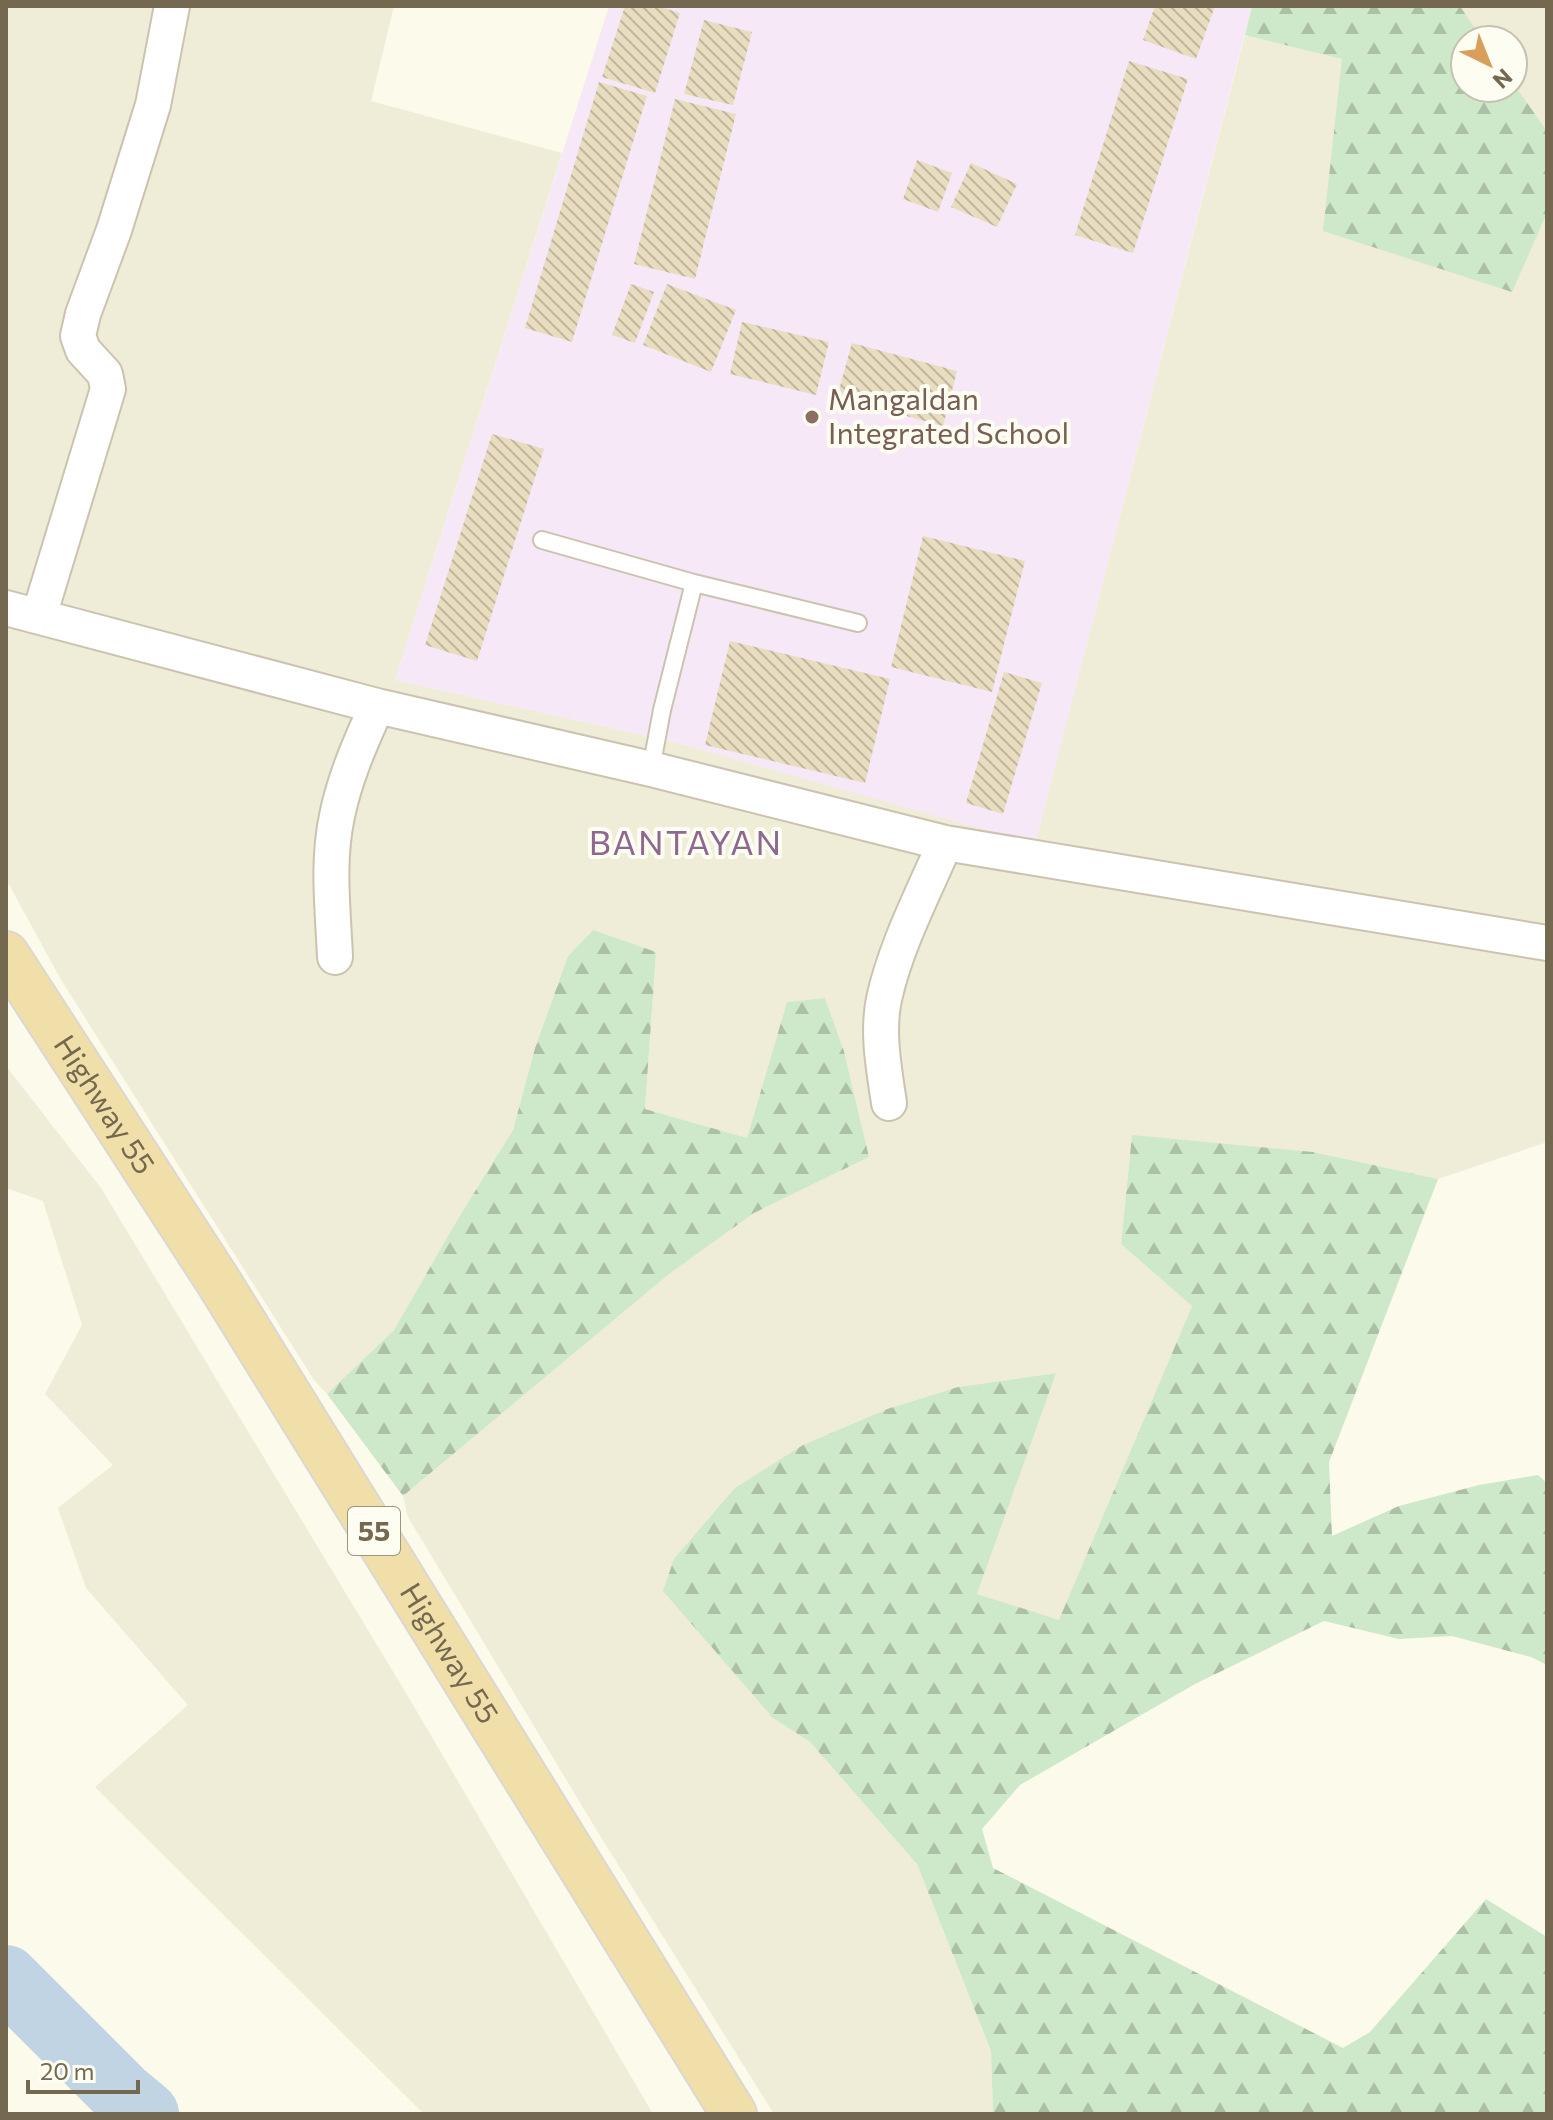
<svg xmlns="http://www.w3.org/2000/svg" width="1553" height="2120" font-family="Commissioner,sans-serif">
<defs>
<pattern id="forest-firs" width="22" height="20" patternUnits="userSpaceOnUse" patternTransform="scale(2)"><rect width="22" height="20" fill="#cee8ca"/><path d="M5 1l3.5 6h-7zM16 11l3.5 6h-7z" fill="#acc0a6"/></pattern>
<pattern id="building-back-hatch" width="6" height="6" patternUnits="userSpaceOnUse" patternTransform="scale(2)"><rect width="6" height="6" fill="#e9ddc0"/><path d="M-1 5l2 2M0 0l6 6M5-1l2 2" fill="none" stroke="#c1b79e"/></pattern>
</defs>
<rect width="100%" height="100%" fill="#fbfaeb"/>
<!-- residential -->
<path fill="#efecd7" d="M 6,6 L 394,6 L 371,101 L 562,153 L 395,680 L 674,742 L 1035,843 L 1245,35 L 1342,58 L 1511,291 L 1547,213 L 1547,1142 L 1438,1179 L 1313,1152 L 1132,1136 L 1121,1244 L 1192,1306 L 1059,1621 L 977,1594 L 1055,1373 L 958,1387 L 887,1409 L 803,1445 L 773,1718 L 810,1742 L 917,1864 L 991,2051 L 993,2114 L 774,2114 L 599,1834 L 408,1517 L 403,1496 L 669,1274 L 754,1213 L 869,1157 L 844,1051 L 825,998 L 787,1002 L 747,1138 L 645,1109 L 656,952 L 592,931 L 568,956 L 535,1048 L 513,1130 L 456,1222 L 394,1330 L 327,1394 L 314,1380 L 60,978 L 6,879 Z
M 1460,6 L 1547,6 L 1547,131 L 1513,83 L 1513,40 L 1483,40 Z
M 6,1066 L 101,1188 L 409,1698 L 653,2114 L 424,2114 L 95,1787 L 188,1705 L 86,1588 L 58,1508 L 113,1465 L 45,1394 L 82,1325 L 43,1201 L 6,1188 Z"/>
<!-- education -->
<path fill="#f7e8f8" d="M 609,6 L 1252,6 L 1035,844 L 674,742 L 395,680 Z"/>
<!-- forest -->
<path fill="url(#forest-firs)" d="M 1252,6 L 1460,6 L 1483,40 L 1465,40 L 1465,88 L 1513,88 L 1513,83 L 1547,131 L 1547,213 L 1512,292 L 1323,231 L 1342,59 L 1245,35 Z
M 593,930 L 656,952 L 645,1109 L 747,1138 L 787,1002 L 825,998 L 844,1051 L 869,1157 L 754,1213 L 669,1274 L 403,1496 L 327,1394 L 394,1330 L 456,1222 L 513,1130 L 535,1048 L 568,956 Z
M 1132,1135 L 1313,1152 L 1438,1179 L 1329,1462 L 1332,1536 L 1399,1506 L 1479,1485 L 1538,1475 L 1547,1483 L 1547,1665 L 1531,1657 L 1452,1636 L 1399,1639 L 1324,1621 L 1195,1684 L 1020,1785 L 982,1829 L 993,1868 L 1343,2048 L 1370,2032 L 1486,1899 L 1547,1937 L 1547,2114 L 993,2114 L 991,2051 L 917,1864 L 810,1742 L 773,1718 L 663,1591 L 674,1559 L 735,1488 L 803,1445 L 887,1409 L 958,1387 L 1056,1373 L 977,1594 L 1059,1620 L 1192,1306 L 1121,1244 Z"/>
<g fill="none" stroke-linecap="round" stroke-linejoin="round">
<!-- river -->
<path stroke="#c1d4e4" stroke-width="66" d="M 6,1978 L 122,2094 L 146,2114"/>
</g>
<!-- building -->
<path fill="url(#building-back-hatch)" d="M 625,6 L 657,6 L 680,13 L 655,93 L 602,77 Z
M 1155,6 L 1215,6 L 1196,59 L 1143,40 Z
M 704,20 L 752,32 L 733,105 L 684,94 Z
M 1129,61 L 1188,79 L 1133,253 L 1075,235 Z
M 599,82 L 647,96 L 572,342 L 525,328 Z
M 675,99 L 736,114 L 695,279 L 634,264 Z
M 917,160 L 952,173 L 938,212 L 903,199 Z
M 971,163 L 1017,184 L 997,227 L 951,207 Z
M 631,284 L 654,292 L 635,343 L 612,335 Z
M 667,284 L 736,310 L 711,372 L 643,345 Z
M 742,322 L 829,342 L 816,395 L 730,374 Z
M 852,343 L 957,371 L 943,426 L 837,397 Z
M 492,434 L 544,449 L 477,661 L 425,645 Z
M 923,536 L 1025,561 L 992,692 L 891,667 Z
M 730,641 L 890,679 L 865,783 L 705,745 Z
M 1004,672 L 1042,683 L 1003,814 L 966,803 Z"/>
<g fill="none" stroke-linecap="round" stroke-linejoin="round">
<defs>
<path id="service" d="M 542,540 L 694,583 L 858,623
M 651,769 L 662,710 L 694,583"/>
<path id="minor" d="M 6,608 L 377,706 L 651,769 L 945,843 L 1547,943
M 39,616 L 108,389 L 105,374 L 83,350 L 78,336 L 83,314 L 114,230 L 153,105 L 172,6
M 335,957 C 333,910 327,862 337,816 C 345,777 361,741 377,706
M 889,1103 C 884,1069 877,1033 884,999 C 896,945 923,894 945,843"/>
<g id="trunk">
<path id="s1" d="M 6,954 L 218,1281 L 734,2114"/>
</g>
</defs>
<!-- service casing -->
<use href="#service" stroke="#cbc3af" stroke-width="20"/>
<!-- minor casing -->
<use href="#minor" stroke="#cbc3af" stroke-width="38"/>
<!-- trunk casing -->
<use href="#trunk" stroke="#dbd8d2" stroke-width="48"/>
<!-- service -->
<use href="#service" stroke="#fff" stroke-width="16"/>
<!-- minor -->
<use href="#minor" stroke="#fff" stroke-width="34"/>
<!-- trunk -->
<use href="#trunk" stroke="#f1dfa9" stroke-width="44"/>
</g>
<!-- markers -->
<circle fill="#8d6e63" stroke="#fefdf2" stroke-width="3" cx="812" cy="417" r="8"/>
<g text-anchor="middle" stroke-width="8" stroke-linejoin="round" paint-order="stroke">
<!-- shield labels -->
<rect fill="#fefdf2" stroke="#9e9581" stroke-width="2" x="348" y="1507" width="52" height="48" rx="6"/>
<g font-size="28" font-weight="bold" fill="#756850">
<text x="374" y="1541">55</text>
</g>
<!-- education labels -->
<g font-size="30" fill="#785e54" stroke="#fefdf2" text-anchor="start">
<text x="828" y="410">Mangaldan<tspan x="828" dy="34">Integrated School</tspan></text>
</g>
<!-- street labels -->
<g font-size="30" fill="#756850" stroke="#fefdf2">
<text dy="10" stroke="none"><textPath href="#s1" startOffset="180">Highway 55</textPath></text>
<text dy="10" stroke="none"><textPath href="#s1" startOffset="828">Highway 55</textPath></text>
</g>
<!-- quarter labels -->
<g font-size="34" letter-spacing="2" fill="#8e6890" stroke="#fefdf2">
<text x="686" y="855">BANTAYAN</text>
</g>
</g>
<!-- border -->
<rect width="1553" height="2120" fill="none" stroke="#756850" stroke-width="16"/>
<!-- north arrow -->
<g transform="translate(1489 64) rotate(137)"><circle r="38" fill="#fefdf2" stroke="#c7c1b1" stroke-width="2"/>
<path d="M0-6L14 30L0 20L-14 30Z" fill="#d99d5c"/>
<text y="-12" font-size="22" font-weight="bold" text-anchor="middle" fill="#756850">N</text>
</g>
<!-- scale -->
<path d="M28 2080v12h110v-12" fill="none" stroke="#756850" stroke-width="4"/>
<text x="40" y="2080" font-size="24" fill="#756850" stroke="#fefdf2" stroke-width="6" paint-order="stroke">20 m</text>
</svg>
